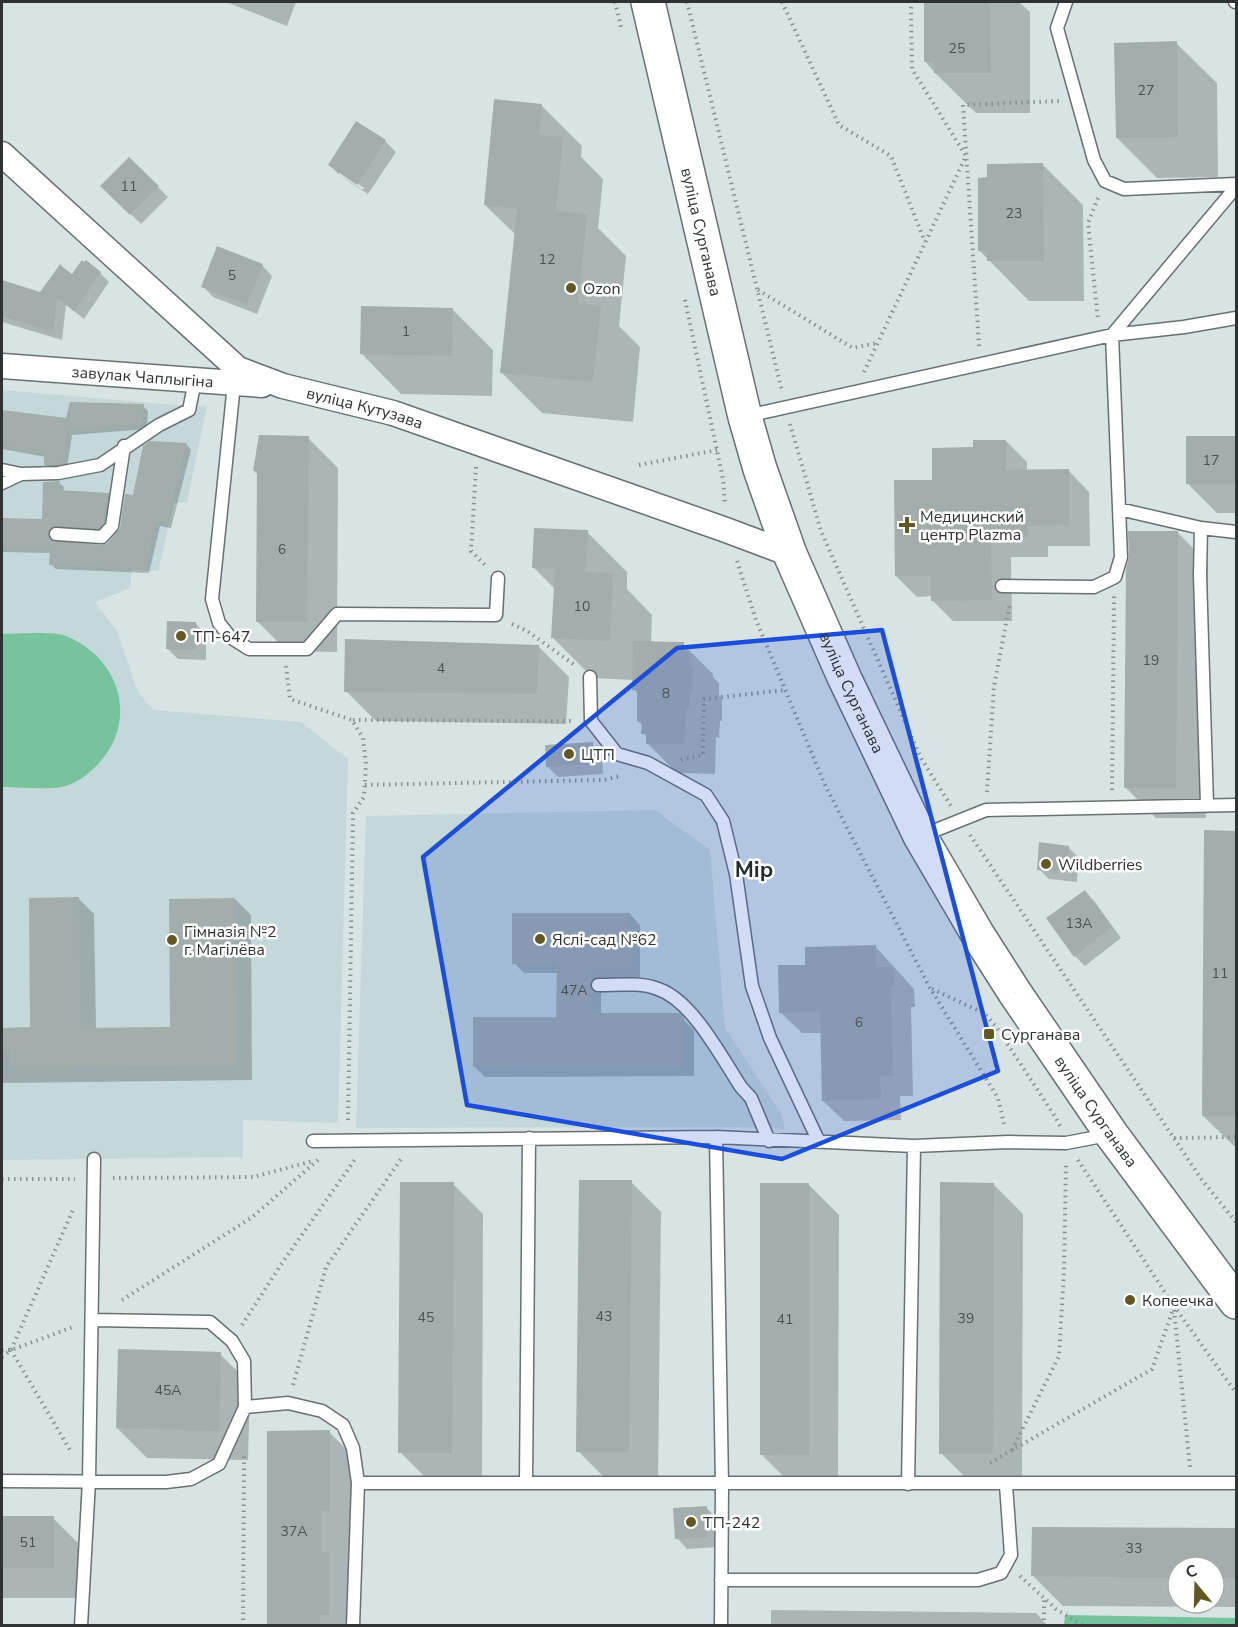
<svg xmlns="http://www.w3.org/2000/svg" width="1238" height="1627" font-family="'Nunito Sans',sans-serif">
<rect width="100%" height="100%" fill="#d8e3e4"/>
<!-- built -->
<path fill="#c4d7d9" d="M 2,390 L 188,406 L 207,406 L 187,502 L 174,503 L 158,571 L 132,570 L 130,588 L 95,602 L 117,631 L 138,692 L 153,710 L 301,722 L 348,759 L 338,1123 L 243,1120 L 243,1157 L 2,1160 Z
M 655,810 L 710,850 L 725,1028 L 781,1113 L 785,1129 L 739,1127 L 356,1128 L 366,816 Z"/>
<!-- green -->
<path fill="#77c39d" d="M 2,634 C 17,634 53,631 66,636 C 123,659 140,726 93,769 C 85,777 73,785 61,787 C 46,790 18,787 2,787 Z
M 1065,1615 L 1236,1618 L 1236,1625 L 1064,1625 Z"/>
<!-- shadow -->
<path fill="#0003" fill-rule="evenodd" d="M 226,2 L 296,2 L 287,26 Z
M 925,2 L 1019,2 L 1030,12 L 1030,113 L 976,113 L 935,73 L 925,61 Z
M 1176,43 L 1217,83 L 1218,177 L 1157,178 L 1117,138 Z
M 541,105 L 582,146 L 581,157 L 603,179 L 598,228 L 626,256 L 619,326 L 640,347 L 633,422 L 542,413 L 501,372 L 516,235 L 485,205 Z
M 357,123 L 385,141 L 396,152 L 368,194 L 340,176 L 330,165 ZM 339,171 L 364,188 L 363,190 L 339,175 Z
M 129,159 L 168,197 L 141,224 L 102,186 Z
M 1042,164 L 1083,205 L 1084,301 L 1029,301 L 979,250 Z
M 61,265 L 72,276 L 100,273 L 109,282 L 84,319 L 66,305 L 62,340 L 2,322 L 2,291 L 41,294 Z
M 262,265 L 272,276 L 257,314 L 213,297 L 203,286 Z
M 452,309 L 493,350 L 492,396 L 401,394 L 361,353 Z
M 143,406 L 148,411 L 147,429 L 72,435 L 67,468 L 50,469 L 45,465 L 46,457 L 2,449 L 2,411 L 67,420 Z
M 308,438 L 338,468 L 337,652 L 287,651 L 257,621 L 258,475 L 254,471 Z
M 1188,438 L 1236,438 L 1236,513 L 1217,513 L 1187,483 Z
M 1006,441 L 1027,462 L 1027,471 L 1069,471 L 1089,492 L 1090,546 L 1048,546 L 1048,557 L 1011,557 L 1012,621 L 953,621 L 932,600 L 932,596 L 917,597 L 896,576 L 933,482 Z
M 150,443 L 187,445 L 191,450 L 171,528 L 160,526 L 149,573 L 56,569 L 51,564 L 51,553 L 2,552 L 2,519 L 43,520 L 59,483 L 64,487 L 63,492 L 108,495 L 113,500 L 109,527 L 104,533 L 57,531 L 52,538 L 53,543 L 102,547 L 109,544 L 121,528 L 134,497 Z
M 587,532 L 627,572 L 627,589 L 652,615 L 651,643 L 683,644 L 713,674 L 713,677 L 719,683 L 719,695 L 722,698 L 722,721 L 720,721 L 719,738 L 716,737 L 715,774 L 677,773 L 647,743 L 647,737 L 643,733 L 643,726 L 638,721 L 638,694 L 634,689 L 634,680 L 593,678 L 553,638 L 555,589 L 534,568 Z
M 1178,533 L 1208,563 L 1206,818 L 1156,818 L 1126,788 Z
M 196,624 L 206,634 L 206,660 L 178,659 L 168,649 Z
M 539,647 L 569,677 L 566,724 L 376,721 L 346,691 Z
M 592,744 L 602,754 L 603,774 L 558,777 L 547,766 Z
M 1205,832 L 1236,832 L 1236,1146 L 1234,1146 L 1203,1116 Z
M 1068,847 L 1078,857 L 1077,882 L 1049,879 L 1039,869 Z
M 1084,891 L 1095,902 L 1121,938 L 1085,966 L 1075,956 Z
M 78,898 L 94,914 L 96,1029 L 172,1028 L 235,899 L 251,915 L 252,1080 L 2,1083 L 2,1029 L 32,1028 Z
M 630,914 L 640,925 L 640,977 L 601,978 L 601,1015 L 678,1014 L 694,1030 L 694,1076 L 485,1077 L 475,1067 L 558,1018 L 558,973 L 524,973 L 514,963 Z
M 875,946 L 914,989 L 915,1007 L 911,1007 L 913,1096 L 900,1096 L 901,1120 L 844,1121 L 823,1101 L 822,1033 L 802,1033 L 781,1013 L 806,966 Z
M 631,1182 L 661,1212 L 658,1482 L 608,1481 L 578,1451 Z
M 453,1184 L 483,1214 L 482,1482 L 430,1482 L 400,1452 Z
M 993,1184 L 1023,1214 L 1022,1483 L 971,1483 L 941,1453 Z
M 809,1185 L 839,1215 L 838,1484 L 791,1484 L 761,1454 Z
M 220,1354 L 250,1384 L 248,1460 L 147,1458 L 117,1428 Z
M 329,1432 L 359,1462 L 358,1626 L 268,1626 Z
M 706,1507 L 716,1518 L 718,1547 L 687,1549 L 677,1538 Z
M 2,1518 L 53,1518 L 83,1548 L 83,1598 L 2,1598 Z
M 1033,1528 L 1236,1530 L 1236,1607 L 1063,1606 L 1033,1576 ZM 1178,1567 L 1214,1567 L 1214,1603 L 1178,1603 Z
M 771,1610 L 1036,1613 L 1048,1626 L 771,1626 Z"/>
<!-- building -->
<path fill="#a3adab" d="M 924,2 L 990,2 L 991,73 L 934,73 L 934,62 L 924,62 Z
M 1177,41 L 1178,137 L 1116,138 L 1114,43 Z
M 494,99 L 542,104 L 539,135 L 563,137 L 556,211 L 587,214 L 578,303 L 601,306 L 593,382 L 500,373 L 517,209 L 484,205 Z
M 356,121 L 386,140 L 357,185 L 328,165 Z
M 129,157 L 159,186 L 130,215 L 100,186 Z
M 1043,163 L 1044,261 L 987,261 L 987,251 L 978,251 L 978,178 L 987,177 L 987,164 Z
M 217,246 L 263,264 L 247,304 L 201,287 Z
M 82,260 L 84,262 L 86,260 L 101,272 L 74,311 L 57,298 L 53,332 L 2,316 L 2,280 L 40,292 L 61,263 L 61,266 L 72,274 Z
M 361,306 L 453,308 L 452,356 L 360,354 Z
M 70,402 L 144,404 L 142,424 L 68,431 L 63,464 L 57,465 L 44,465 L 44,453 L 2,446 L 2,410 L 66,418 Z
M 259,435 L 309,436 L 307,622 L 256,622 L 257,471 L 253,471 Z
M 1186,436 L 1236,436 L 1236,484 L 1186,484 Z
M 973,440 L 1006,440 L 1006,470 L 1069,469 L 1069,525 L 1028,526 L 1028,537 L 991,537 L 992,600 L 931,601 L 931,576 L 895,576 L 894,480 L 932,480 L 932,448 L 973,447 Z
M 150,441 L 187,443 L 167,524 L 156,522 L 145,569 L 49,565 L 50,549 L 2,548 L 2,518 L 42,519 L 43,482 L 60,481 L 59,490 L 109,493 L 104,522 L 99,529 L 53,526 L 48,533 L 51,540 L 101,545 L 108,543 L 120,528 L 125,494 L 133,495 L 143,446 Z
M 534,528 L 588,530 L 586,572 L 613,573 L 610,641 L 551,638 L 555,569 L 532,568 Z
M 1128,531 L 1178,531 L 1176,788 L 1124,788 L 1126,569 L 1129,557 Z
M 167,621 L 196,622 L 196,650 L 166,649 Z
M 345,639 L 539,645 L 537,694 L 344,692 Z
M 633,641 L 684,642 L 684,652 L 690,652 L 690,666 L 693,666 L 693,691 L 690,691 L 690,708 L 686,708 L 685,744 L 646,744 L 646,734 L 641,734 L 642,721 L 637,721 L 637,690 L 632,690 Z
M 593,742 L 594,764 L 546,767 L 545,745 Z
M 1204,830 L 1236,831 L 1236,1116 L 1202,1116 Z
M 1039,842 L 1069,846 L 1067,872 L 1037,870 Z
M 1085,890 L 1112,927 L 1074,957 L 1046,918 Z
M 79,897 L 81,1028 L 170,1027 L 169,899 L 235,898 L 237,1065 L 10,1068 L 10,1050 L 2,1050 L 2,1028 L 30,1027 L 29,898 Z
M 512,913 L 630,913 L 631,967 L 591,968 L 591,1013 L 679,1013 L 684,1018 L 684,1066 L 473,1067 L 473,1017 L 556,1017 L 557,963 L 512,964 Z
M 876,945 L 876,967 L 894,967 L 894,986 L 891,986 L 893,1076 L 880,1076 L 881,1099 L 822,1101 L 820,1012 L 779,1013 L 778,965 L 805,965 L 805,947 Z
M 579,1180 L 632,1180 L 629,1452 L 576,1452 Z
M 400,1182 L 454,1182 L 452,1453 L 398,1453 Z
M 940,1182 L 994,1183 L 993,1454 L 939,1454 Z
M 760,1183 L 809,1183 L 809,1454 L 760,1455 Z
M 118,1349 L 221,1352 L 219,1431 L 116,1428 Z
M 330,1430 L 330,1511 L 321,1510 L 321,1552 L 329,1552 L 329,1615 L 320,1615 L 320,1626 L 267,1626 L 267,1431 Z
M 707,1506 L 708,1537 L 675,1539 L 673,1508 Z
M 2,1516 L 54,1516 L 54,1568 L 2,1568 Z
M 1032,1527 L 1236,1528 L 1236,1578 L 1214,1578 L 1214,1567 L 1178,1567 L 1178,1578 L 1031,1576 Z"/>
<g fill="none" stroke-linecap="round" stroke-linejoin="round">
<defs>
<path id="service" d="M 1066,2 L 1057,28 L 1094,160 L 1105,181 L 1124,189 L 1236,184
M 1235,2 L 1236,2
M 234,384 L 212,599 L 219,623 L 230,637 L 249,649 L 307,649 L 337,614 L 496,615 L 498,578
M 747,416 L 1112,335 L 1184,327 L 1236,318
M 2,470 L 21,474 L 58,473 L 100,465 L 159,425 L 189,410 L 195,381
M 2,483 L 21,474
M 1119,509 L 1201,528
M 56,534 L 102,537 L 112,526 L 124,446
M 1002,586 L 1094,587 L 1115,577 L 1121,557 L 1112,335 L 1236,187
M 590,677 L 591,721 L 617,754 L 648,763 L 706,795 L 723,821 L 736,874 L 752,986 L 770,1038 L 819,1142
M 1207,805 L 1200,575 L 1201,528 L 1236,532
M 921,836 L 986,810 L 1236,805
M 598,985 C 617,985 640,982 658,989 C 692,1000 722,1058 741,1087 L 751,1098 L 769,1141
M 716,1137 L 722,1484 L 721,1626
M 313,1141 L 716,1137 L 914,1146 L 1008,1142 L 1066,1143 L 1108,1135
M 245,1407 L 288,1403 L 322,1411 L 343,1425 L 353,1448 L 358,1483 L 353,1626
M 2,1481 L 166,1482 L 191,1479 L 219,1464 L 245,1407 L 244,1361 L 232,1341 L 210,1322 L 92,1320
M 358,1483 L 1236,1483
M 526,1483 L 529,1138
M 908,1484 L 914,1146
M 721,1580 L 978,1580 L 1001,1573 L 1011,1555 L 1006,1485
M 81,1626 L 89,1481 L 94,1159"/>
<g id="minor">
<path id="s1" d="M 2,154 L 238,369 L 283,386 L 393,413 L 726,530 L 790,554"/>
<path id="s2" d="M 2,366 L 262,385"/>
</g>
<g id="secondary">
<path id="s3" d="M 648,2 L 745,417 L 760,469 L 790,554 L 844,677 L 920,836 L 978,935 L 1015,993 L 1112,1135 L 1236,1302"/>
</g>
</defs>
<!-- service casing -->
<use href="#service" stroke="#687172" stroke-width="15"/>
<!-- minor casing -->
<use href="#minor" stroke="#687172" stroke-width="27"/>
<!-- secondary casing -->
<use href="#secondary" stroke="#687172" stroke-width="36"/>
<!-- path -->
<path stroke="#899191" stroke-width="4" stroke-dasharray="1.5 4.5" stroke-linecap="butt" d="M 615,2 L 621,27
M 687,2 L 782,391
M 782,2 L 839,125 L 891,156 L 925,242
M 1098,198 L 1088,223 L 1098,320
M 758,290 L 853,348 L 877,343
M 685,300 L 723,479 L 725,504
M 979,346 L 963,105 L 1059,101
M 864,372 L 966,156 L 912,69 L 911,8 L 913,2
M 790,424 L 821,531 L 921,758 L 951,806
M 639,465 L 717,450
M 476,467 L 471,551 L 485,565
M 737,561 L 756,620 L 825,785 L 930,988 L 998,1098 L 1004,1124
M 512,624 L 527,631 L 576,666
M 286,666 L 290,699 L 352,720 L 363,738 L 366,764 L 364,797 L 353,813 L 348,1123
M 353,720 L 573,721
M 681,760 L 703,755 L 704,699 L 786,690
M 365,785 L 603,780 L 622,776
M 1112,790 L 1114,596
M 987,792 L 994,686 L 1010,603
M 970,835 L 1202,1180 L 1236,1222
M 932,989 L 984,1013 L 997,1028 L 1056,1118 L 1060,1126
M 1174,1138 L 1236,1137
M 1078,1160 L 1174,1306 L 1236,1393
M 113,1178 L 253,1177 L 313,1161
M 2,1179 L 75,1179
M 122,1300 L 251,1218 L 318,1160
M 1174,1310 L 1190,1467
M 242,1325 L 280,1266 L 356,1158
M 2,1350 L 11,1350 L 73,1327
M 11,1350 L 70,1450
M 2,1357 L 11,1350 L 73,1210
M 293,1385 L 326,1267 L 401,1159
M 1012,1450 L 1059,1356 L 1064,1272 L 1066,1162
M 990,1463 L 1152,1369 L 1174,1307
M 1020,1576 L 1056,1609 L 1084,1626
M 243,1626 L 244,1456
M 1044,1626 L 1044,1599"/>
<!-- service -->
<use href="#service" stroke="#fff" stroke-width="12"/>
<!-- minor -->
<use href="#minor" stroke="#fff" stroke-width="24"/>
<!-- secondary -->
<use href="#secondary" stroke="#fff" stroke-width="33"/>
</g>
<!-- marked area -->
<path fill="#1d4ed8" fill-opacity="0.2" stroke="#1d4ed8" stroke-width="4.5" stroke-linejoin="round" d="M 882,630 L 998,1071 L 782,1159 L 467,1105 L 423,857 L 677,648 Z"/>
<!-- markers -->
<g fill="#635724" stroke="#fff" stroke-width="2">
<circle cx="571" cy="288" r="6"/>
<path d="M904 516h6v6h6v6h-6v6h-6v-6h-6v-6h6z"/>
<circle cx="181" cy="636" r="6"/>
<circle cx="569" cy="754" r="6"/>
<circle cx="1046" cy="864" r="6"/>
<circle cx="540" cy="939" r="6"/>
<circle cx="172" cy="940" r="6"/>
<rect x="983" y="1028" width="12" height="12" rx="3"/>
<circle cx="1130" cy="1300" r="6"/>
<circle cx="691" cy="1522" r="6"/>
</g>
<g text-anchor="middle" stroke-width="5" stroke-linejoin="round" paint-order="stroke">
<!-- number labels -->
<g font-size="14" fill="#4b5150">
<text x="957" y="53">25</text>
<text x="1146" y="95">27</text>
<text x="129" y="191">11</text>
<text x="1014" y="218">23</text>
<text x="547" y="264">12</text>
<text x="232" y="280">5</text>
<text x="406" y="336">1</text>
<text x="1211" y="465">17</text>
<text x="282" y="554">6</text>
<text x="582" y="611">10</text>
<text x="1151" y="665">19</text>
<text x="441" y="673">4</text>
<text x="666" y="698">8</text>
<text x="1079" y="928">13А</text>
<text x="1220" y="978">11</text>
<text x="574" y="995">47А</text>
<text x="859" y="1027">6</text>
<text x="604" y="1321">43</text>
<text x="426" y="1322">45</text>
<text x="966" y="1323">39</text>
<text x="785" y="1324">41</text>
<text x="168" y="1395">45А</text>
<text x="294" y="1536">37А</text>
<text x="28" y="1547">51</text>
<text x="1134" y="1553">33</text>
</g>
<!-- street labels -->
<g font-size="16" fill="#2e3232" stroke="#fff">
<text dy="6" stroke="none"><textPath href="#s3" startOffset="236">вуліца Сурганава</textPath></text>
<text dy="6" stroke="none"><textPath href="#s2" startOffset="141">завулак Чаплыгіна</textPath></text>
<text dy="6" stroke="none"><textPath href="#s1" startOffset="452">вуліца Кутузава</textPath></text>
<text dy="6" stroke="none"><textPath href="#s3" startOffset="722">вуліца Сурганава</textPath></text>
<text dy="6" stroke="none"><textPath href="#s3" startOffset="1208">вуліца Сурганава</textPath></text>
</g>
<!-- poi labels -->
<g font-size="16" fill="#2e3232" stroke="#fff" text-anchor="start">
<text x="583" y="294">Ozon</text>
<text x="920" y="522">Медицинский<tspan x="920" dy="18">центр Plazma</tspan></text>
<text x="193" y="642">ТП-647</text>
<text x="581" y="760">ЦТП</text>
<text x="1058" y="870">Wildberries</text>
<text x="184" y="937">Гімназія №2<tspan x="184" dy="18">г. Магілёва</tspan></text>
<text x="552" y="945">Яслі-сад №62</text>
<text x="1001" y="1040">Сурганава</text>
<text x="1142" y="1306">Копеечка</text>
<text x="703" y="1528">ТП-242</text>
</g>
<!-- district labels -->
<g font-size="22" font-weight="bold" fill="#232b2c" stroke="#fff">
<text x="754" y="877">Мір</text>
</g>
</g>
<!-- border -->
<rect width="1238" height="1627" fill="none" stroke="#2e3232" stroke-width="6"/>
<!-- north arrow -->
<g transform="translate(1196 1585) rotate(341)"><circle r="28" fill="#ffffff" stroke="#abadad" stroke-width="1.5"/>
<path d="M0-4.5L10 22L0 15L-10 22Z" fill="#635724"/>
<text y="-9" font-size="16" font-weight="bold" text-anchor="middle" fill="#2e3232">С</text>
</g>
</svg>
